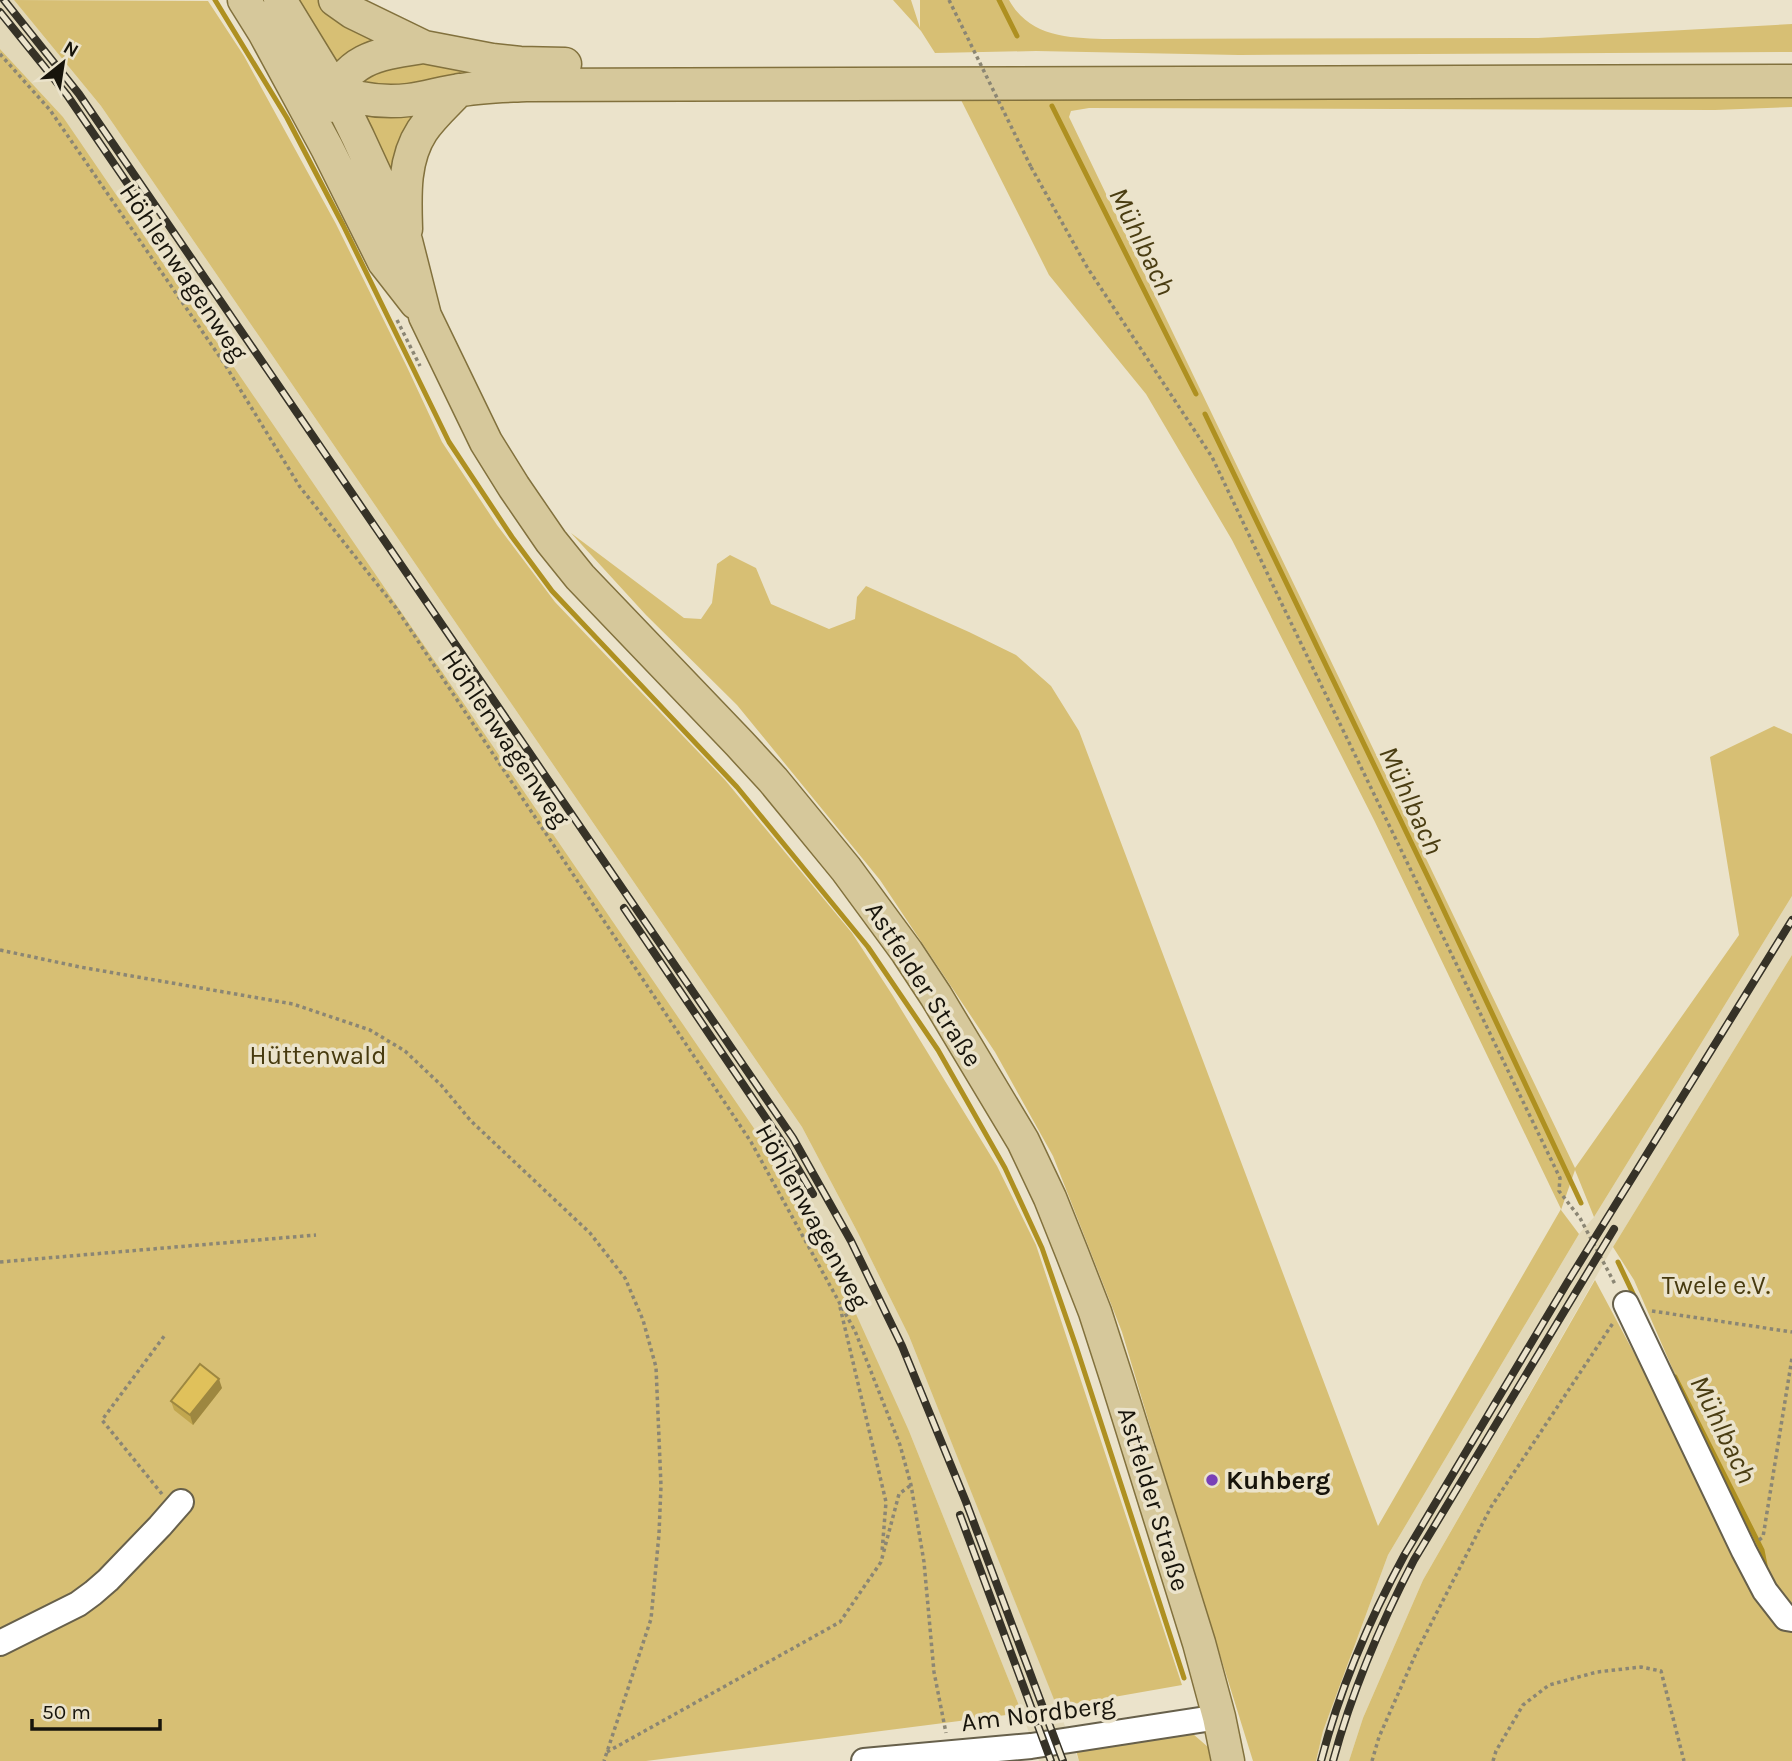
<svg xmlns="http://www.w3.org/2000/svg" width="1792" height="1761" font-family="Karla,sans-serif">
<rect width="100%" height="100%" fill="#ebe3cb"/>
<!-- built -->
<path fill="#e2d8b8" d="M 0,0 L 14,0 L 101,106 L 802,1127 L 858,1233 L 909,1336 L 1079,1761 L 1039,1761 L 1022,1713 L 909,1431 L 63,117 L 0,49 Z
M 1792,896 L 1792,955 L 1613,1247 L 1423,1580 L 1363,1718 L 1349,1761 L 1316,1761 L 1323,1731 L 1388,1555 L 1579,1234 L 1594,1217 Z"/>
<!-- green -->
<path fill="#d7bf74" d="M 14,0 L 208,1 L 244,56 L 336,224 L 407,367 L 442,442 L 497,525 L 555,602 L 725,780 L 852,933 L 893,996 L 997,1166 L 1036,1245 L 1182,1685 L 1057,1707 L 909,1336 L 858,1233 L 802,1127 L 101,106 Z
M 295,0 L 320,0 L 347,27 L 361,35 L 373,31 L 389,38 L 339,70 Z
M 893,0 L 911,0 L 920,28 L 920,0 L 1009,0 C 1030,38 1071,38 1109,39 L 1538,38 L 1792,24 L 1792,52 L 1239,55 L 1036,51 L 935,53 L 921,31 Z
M 0,49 L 63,117 L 764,1143 L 841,1281 L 909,1431 L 1022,1713 L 646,1761 L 0,1761 Z
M 409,58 L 485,71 L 408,88 L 360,84 L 359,77 Z
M 1792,92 L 1792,107 L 1715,110 L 1089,108 L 1071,111 L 1069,117 L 1575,1168 L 1739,935 L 1710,757 L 1774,726 L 1792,734 L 1792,896 L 1594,1217 L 1575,1170 L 1561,1210 L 1579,1234 L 1388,1555 L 1323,1731 L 1316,1761 L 1253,1761 L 1175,1510 L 1122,1332 L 1053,1156 L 995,1052 L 880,880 L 737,705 L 646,615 L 571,533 L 684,618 L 701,619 L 712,603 L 717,564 L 730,555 L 756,568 L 771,604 L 829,629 L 855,619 L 857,597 L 866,586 L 969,632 L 1016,655 L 1051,686 L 1079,731 L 1378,1526 L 1561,1209 L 1374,820 L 1232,540 L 1146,394 L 1049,275 L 958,94 Z
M 430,108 L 392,179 L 357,110 Z
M 1792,955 L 1792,1616 L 1768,1589 L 1634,1280 L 1613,1247 Z
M 1595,1280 L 1762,1593 L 1792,1623 L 1792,1761 L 1349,1761 L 1363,1718 L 1423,1580 Z
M 1193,1734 L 1208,1747 L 1211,1761 L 1079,1761 L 1076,1750 Z"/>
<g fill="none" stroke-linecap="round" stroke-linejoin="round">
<!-- stream -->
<path stroke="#ae9021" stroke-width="5" d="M 215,0 L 287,118 L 343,225 L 449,442 L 512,537 L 552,591 L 737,787 L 868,947 L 938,1050 L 1005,1168 L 1042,1248 L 1076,1346 L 1184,1678
M 999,0 L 1017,36
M 1052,106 L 1196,394
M 1205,414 L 1438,898 L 1581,1203
M 1618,1262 L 1636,1300
M 1675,1377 L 1762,1550 L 1766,1570"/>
<defs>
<path id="minor" d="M 1626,1304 L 1744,1551 L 1765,1591 L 1786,1618 L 1792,1619
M 0,1643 L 78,1604 L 93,1593 L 108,1580 L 160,1526 L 181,1502
M 864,1761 L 1031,1746 L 1219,1717"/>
<path id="major" d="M 244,0 L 264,32 L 327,148 L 384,262 L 416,303
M 280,0 L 335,90 L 358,137 L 406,241 L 425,316 L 486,442 L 514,487 L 551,541 L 580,577 L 739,743 L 773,780 L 846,869 L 907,952 L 936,996 L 1023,1141 L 1050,1198 L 1072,1253 L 1095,1312 L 1117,1380 L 1199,1643 L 1219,1717 L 1228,1761
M 335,0 L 352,12 L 424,47 L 492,60 L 520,63 L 565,64
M 264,32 C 279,50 294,70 315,81 C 343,97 377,104 409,100 C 426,98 444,92 462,90 C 483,86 505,86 526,85 L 1792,81
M 329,106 C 346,57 378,54 424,47
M 406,229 C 405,196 403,160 422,131 C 432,116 447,103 459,90"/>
</defs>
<!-- minor casing -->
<use href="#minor" stroke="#67604b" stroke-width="28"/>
<!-- major casing -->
<use href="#major" stroke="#82713d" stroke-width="35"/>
<!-- path -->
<path stroke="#8b8674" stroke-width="3.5" stroke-dasharray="3.5 3.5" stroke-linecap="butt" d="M 0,54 L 50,110 L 224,363 L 300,487 L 396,608 L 751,1142 L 855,1331 L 900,1445 L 911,1485 L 924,1562 L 934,1672 L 946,1733
M 1031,167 L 1087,267 L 1212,457 L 1279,598 L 1560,1178 L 1559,1191 L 1580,1218 L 1616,1286
M 397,320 L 420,366
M 0,950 L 80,967 L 293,1004 L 370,1030 L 405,1051 L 441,1085 L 471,1121 L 590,1233 L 625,1278 L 643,1320 L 656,1367 L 661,1486 L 659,1534 L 651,1619 L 604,1761
M 0,1262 L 316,1235
M 840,1307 L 886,1502 L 882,1552
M 1652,1311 L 1792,1332
M 162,1494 L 102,1420 L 165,1335
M 1759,1540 L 1763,1537 L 1792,1358
M 607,1752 L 840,1622 L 881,1562 L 899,1494 L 911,1485
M 1372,1761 L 1379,1737 L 1417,1651 L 1491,1507 L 1613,1323
M 1493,1761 L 1496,1751 L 1523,1705 L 1549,1685 L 1597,1672 L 1641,1667 L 1661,1671 L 1684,1761"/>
<!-- minor -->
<use href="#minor" stroke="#fff" stroke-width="24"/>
<!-- major -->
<use href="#major" stroke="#d6c89b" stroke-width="32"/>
<defs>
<path id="rail" d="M 4,0 L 79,94 L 793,1138 L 851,1241 L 902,1346 L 966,1502 L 1063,1761
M 0,12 L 67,95 L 151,218
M 624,908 L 784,1145 L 813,1194
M 960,1515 L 1051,1761
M 1321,1761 C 1340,1688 1369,1620 1405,1554 L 1567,1283 L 1792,920
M 1333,1761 C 1352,1691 1380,1625 1414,1560 L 1614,1229"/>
</defs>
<!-- rail casing -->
<use href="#rail" stroke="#363227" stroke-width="8"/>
<!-- rail -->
<use href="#rail" stroke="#ebe3cb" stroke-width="5" stroke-dasharray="16" stroke-linecap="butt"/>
<!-- path-bridge -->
<path stroke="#8b8674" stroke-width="3.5" stroke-dasharray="3.5 3.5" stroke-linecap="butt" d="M 949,0 L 1031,167"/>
</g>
<!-- wall -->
<path fill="#c1a64e" d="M 222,1388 L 193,1425 L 174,1410 L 171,1401 Z"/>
<!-- shaded-wall -->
<path fill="#9d8740" d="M 219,1379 L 222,1388 L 193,1425 L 190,1415 Z"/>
<!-- building -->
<path fill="#e0c15b" stroke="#9d8740" stroke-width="2" d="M 200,1364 L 219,1379 L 190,1415 L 171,1401 Z"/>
<!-- markers -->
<circle fill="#7940b7" stroke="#ebe3cb" stroke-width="2.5" cx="1212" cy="1480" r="7"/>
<g text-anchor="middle" stroke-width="7" stroke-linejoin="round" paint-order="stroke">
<!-- street labels -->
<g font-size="26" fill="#17140b" stroke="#ebe3cb">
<text transform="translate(184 272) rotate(56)" y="9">Höhlenwagenweg</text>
<text transform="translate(506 738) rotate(56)" y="9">Höhlenwagenweg</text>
<text transform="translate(924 984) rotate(57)" y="9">Astfelder Straße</text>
<text transform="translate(813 1216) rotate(61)" y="9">Höhlenwagenweg</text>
<text transform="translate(1154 1499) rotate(73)" y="9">Astfelder Straße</text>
<text transform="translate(1038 1713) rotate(-7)" y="9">Am Nordberg</text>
</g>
<!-- park labels -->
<g font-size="26" fill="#473a0f" stroke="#ebe3cb">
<text x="318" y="1064">Hüttenwald</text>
<text x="1716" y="1294">Twele e.V.</text>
</g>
<!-- poi labels -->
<g font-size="26" font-weight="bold" fill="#17140b" stroke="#ebe3cb" text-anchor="start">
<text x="1226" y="1489">Kuhberg</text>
</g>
<!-- water labels -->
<g font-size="28" font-style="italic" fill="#4a3d12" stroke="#ebe3cb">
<text transform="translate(1143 241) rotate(64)" y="10">Mühlbach</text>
<text transform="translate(1412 800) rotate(65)" y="10">Mühlbach</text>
<text transform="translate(1724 1429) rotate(64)" y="10">Mühlbach</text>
</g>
</g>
<!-- north arrow -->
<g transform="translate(63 63) rotate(30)" stroke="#ebe3cb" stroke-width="5" paint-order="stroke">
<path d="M0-5L12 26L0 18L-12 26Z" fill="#17140b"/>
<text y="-10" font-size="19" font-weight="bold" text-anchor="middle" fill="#17140b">N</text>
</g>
<!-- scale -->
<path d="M32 1719v10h128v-10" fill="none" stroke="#17140b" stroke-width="3.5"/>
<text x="42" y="1719" font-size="21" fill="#17140b" stroke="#ebe3cb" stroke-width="5" paint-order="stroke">50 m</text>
</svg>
